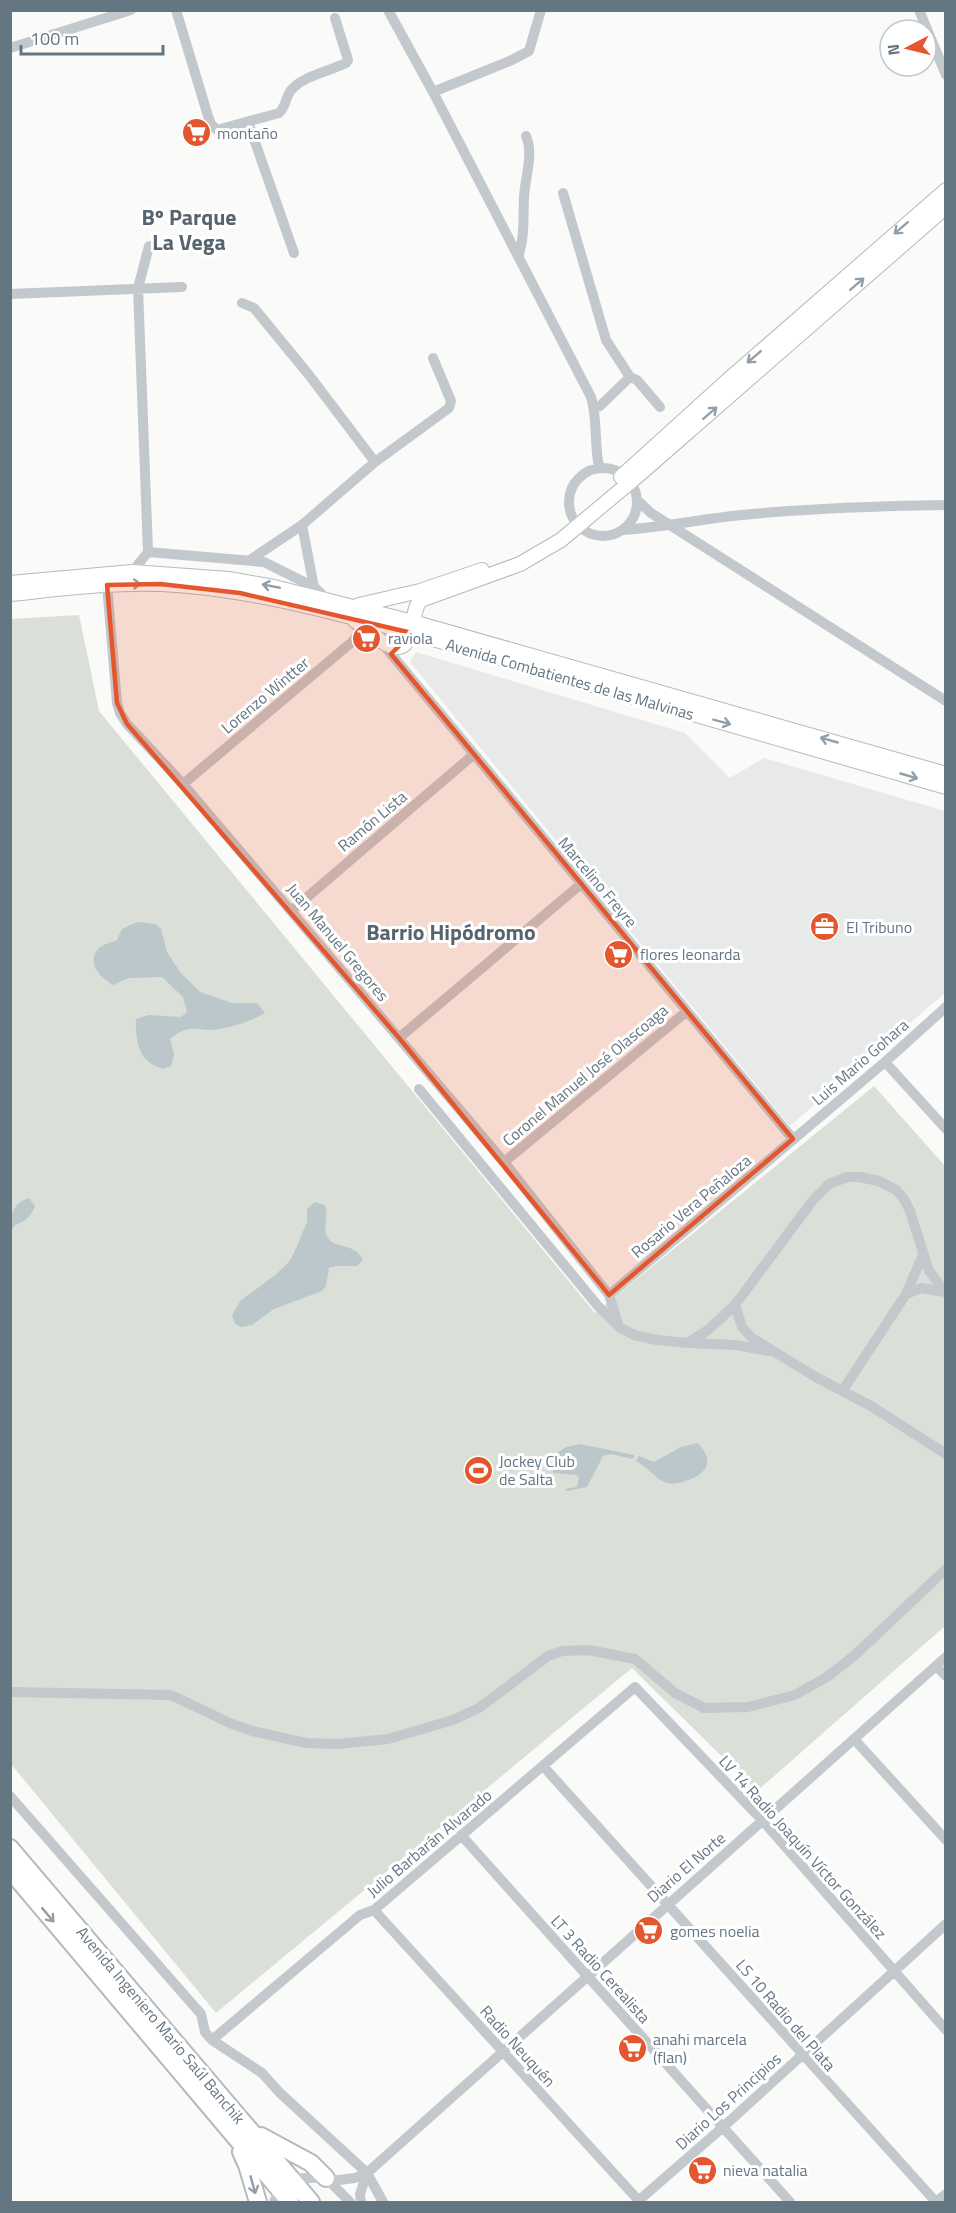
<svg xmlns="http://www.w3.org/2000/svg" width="956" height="2213" font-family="'Titillium Web',sans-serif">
<rect width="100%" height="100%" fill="#fafaf8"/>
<!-- built -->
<path fill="#e8e9e9" d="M 416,652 L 685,733 L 730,778 L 764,758 L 945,811 L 945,993 L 790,1126 L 410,662 Z"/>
<!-- green -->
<path fill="#dadfd7" d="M 79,615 L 99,711 L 595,1313 L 874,1086 L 945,1166 L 945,1626 L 757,1791 L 632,1668 L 216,2013 L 11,1764 L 11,619 Z"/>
<!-- water -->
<path fill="#bbc7cb" d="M 137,922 L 156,924 L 161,929 L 167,952 L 180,972 L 200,992 L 232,1003 L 257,1003 L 265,1013 C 251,1021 236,1026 220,1029 C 198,1033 191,1021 170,1039 L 174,1054 L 171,1066 L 163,1069 C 159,1067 152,1065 149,1062 C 137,1053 135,1033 136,1019 L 148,1015 L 181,1017 L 187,1012 L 183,997 L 162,977 L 129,978 L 113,985 C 101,978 85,963 99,948 C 103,944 111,943 117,940 L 122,929 Z
M 29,1198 L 35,1206 C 32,1215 25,1222 15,1225 L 11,1231 C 10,1215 13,1203 29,1198 Z
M 315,1202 L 325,1205 C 329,1216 322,1228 328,1238 C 334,1249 355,1242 363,1260 L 357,1266 L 336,1266 L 329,1268 L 326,1286 L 322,1291 L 274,1309 L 252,1325 L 241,1327 L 235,1324 L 232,1316 L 240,1301 L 274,1276 L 288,1263 L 294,1253 L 307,1222 L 307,1209 Z
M 698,1443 C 703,1449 709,1457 707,1464 C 705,1477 677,1486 667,1483 C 655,1479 648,1467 636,1461 L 639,1456 L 654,1462 L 681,1447 Z
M 580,1444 L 634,1455 L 633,1459 L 611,1454 L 603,1456 L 587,1487 L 567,1491 L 565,1489 L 577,1487 L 579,1478 L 577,1475 L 553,1473 L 555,1454 L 566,1447 Z"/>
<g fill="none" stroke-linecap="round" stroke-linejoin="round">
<defs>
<path id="major" d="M 621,477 L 727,381 L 946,190
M 10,583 L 132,572 L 229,579 L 274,587 L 413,622 L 946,774
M 10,594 C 60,589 111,582 161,584 C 246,588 330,611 412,633 L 946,787
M 359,605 L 420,591 L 482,570
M 355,621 C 367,629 377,641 391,646 C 417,655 409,610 421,600 L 520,564 L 561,540 L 641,473 L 946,207"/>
<path id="highway" d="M 10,1848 L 311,2202
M 10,1870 L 290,2202
M 261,2136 L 311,2163 L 326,2178
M 241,2152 L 247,2165 L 258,2202"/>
</defs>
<!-- major casing -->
<use href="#major" stroke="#b5babe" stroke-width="16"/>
<!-- highway casing -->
<use href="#highway" stroke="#b4b9bd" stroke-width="20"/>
<!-- minor -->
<path stroke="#c3c8cc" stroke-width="10" d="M 176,10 L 208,116 L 211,124 L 217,130 L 279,113 C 287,106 285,95 293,88 C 306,75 330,71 346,63 L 348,60 L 335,18
M 388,10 L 433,92 L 591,397 C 598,420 594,444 599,467
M 919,10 L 946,75
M 10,48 L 131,10
M 433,92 L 512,60 L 529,51 L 541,10
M 248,122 L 294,253
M 563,193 L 606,340 L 630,377 L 637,380 L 660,407
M 518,257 C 525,238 523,217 524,197 C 525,177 534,154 526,136
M 10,294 L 182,287
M 242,303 L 254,308 L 309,375 L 375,462
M 594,408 L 600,406 L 630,377
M569 502a34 34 0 1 1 68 0a34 34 0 1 1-68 0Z
M 637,500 L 651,513 L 946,701
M 302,525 L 314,587
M 623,530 C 663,527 702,519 742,515 C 810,508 878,506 946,505
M 148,552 L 264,562 L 314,587 L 327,599
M 250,560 L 302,525 L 375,462 L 449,408 L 451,401 L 433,358
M 132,572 L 148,552 L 138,288 L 149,246
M 107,585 L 117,703 L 120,713 L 127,724 L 183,784 L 504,1162 L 609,1295 L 619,1327
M 382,643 L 793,1139
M 183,784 L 352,642 L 364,627
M 291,911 L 473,755
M 399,1038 L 581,884
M 885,1062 L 946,1129
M 419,1089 L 598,1306 L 619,1327 L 634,1335 L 657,1340 L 688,1343 L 708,1330 L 735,1305 L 813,1200 L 829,1184 L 847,1177 L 859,1177 L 879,1181 L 896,1190 L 904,1199 L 910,1211 L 929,1271 L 946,1293
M 504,1162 L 686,1012
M 906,1294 L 921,1288 L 945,1292
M 609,1295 L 885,1062 L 946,1007
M 735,1305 L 742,1327 L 752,1338 L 814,1376 L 871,1406 L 946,1454
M 688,1343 L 736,1345 L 768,1351
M 843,1390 L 906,1294 L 923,1255
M 936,1666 L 946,1676
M 10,1692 L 171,1695 L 232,1724 L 252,1731 L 306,1743 L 337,1744 L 388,1739 L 453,1720 L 479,1708 L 548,1656 L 562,1651 L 588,1650 L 635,1659 L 675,1693 L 704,1708 L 748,1707 L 795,1695 L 827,1677 L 855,1655 L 946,1569
M 854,1739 L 946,1840
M 543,1766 L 936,2202
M 10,1796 L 201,2014 L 205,2032 L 212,2040 L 262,2073 L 279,2092 L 367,2173 L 383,2202
M 461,1835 L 790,2202
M 374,1910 L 640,2202
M 212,2040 L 360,1915 L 374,1910 L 635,1687 L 762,1820 L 946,2030
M 331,2181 L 355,2178 L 367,2173 L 946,1657
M 274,2202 C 283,2176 303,2177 326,2178 L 350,2202
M 361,2202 L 360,2194 L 367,2173
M 637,2202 L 722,2128 L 946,1924
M 936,2202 L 946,2194"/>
<!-- major -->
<use href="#major" stroke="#fff" stroke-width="14"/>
<!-- highway -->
<use href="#highway" stroke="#fff" stroke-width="16"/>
</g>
<!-- one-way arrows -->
<defs><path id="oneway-shaft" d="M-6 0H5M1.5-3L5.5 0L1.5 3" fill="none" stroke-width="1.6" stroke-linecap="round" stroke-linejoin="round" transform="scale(1.5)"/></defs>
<g stroke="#939fa8">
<use href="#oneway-shaft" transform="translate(901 228) rotate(139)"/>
<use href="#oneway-shaft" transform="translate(857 284) rotate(-41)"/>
<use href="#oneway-shaft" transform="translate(754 357) rotate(139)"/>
<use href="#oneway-shaft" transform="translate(710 413) rotate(-41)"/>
<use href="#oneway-shaft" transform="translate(132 584) rotate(-1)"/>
<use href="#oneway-shaft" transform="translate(271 586) rotate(-169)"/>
<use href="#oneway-shaft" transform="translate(722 722) rotate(15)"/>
<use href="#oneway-shaft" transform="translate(829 740) rotate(-164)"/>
<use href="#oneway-shaft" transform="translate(909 776) rotate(16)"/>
<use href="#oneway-shaft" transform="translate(48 1915) rotate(50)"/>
<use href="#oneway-shaft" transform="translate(253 2185) rotate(74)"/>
</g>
<!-- marked area -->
<path fill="#e4572e" fill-opacity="0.2" stroke="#e4572e" stroke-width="4.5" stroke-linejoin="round" d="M 160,584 L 240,593 L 412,633 L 391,654 L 793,1139 L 609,1295 L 399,1038 L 127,724 L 117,703 L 107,585 Z"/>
<!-- icons -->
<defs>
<symbol id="supermarket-disc" viewBox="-11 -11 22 22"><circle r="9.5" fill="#e4572e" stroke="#fff"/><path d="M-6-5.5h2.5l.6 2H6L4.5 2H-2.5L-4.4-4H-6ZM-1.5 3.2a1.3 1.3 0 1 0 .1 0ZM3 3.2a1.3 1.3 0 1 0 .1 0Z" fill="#fff"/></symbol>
<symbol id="office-disc" viewBox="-11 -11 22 22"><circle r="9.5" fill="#e4572e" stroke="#fff"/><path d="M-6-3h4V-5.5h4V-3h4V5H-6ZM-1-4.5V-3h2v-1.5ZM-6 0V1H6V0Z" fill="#fff"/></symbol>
<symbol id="stadium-disc" viewBox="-11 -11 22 22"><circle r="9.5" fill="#e4572e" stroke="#fff"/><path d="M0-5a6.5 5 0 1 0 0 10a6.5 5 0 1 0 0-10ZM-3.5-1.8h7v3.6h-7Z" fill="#fff"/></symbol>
</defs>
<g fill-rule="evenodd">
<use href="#supermarket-disc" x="180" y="116" width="33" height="33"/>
<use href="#supermarket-disc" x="350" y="622" width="33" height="33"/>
<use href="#office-disc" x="808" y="910" width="33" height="33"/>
<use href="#supermarket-disc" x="602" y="938" width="33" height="33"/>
<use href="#stadium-disc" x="462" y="1454" width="33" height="33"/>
<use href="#supermarket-disc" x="632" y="1914" width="33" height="33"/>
<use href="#supermarket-disc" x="616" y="2032" width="33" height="33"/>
<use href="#supermarket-disc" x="686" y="2154" width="33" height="33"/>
</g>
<g text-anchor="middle" stroke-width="6" stroke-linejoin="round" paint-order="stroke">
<!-- poi labels -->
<g font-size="16" fill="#657683" stroke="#fff" text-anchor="start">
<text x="217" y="139">montaño</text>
<text x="388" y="644">raviola</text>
<text x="846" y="933">El Tribuno</text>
<text x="640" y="960">flores leonarda</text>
<text x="499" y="1467">Jockey Club<tspan x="499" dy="18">de Salta</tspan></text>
<text x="670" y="1937">gomes noelia</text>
<text x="653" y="2045">anahi marcela<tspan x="653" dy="18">(flan)</tspan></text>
<text x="723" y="2176">nieva natalia</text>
</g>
<!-- street labels -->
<g font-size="16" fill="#657683" stroke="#fff">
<text transform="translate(570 679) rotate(16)" y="6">Avenida Combatientes de las Malvinas</text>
<text transform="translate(265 695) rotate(-40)" y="6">Lorenzo Wintter</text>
<text transform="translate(372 821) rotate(-40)" y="6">Ramón Lista</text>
<text transform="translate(598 882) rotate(50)" y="6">Marcelino Freyre</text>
<text transform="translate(338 942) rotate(50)" y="6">Juan Manuel Gregores</text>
<text transform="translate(860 1062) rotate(-41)" y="6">Luis Mario Gohara</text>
<text transform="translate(585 1075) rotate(-40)" y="6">Coronel Manuel José Olascoaga</text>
<text transform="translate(691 1206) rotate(-40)" y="6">Rosario Vera Peñaloza</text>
<text transform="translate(429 1843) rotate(-40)" y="6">Julio Barbarán Alvarado</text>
<text transform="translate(803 1847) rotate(48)" y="6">LV 14 Radio Joaquín Víctor González</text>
<text transform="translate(686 1867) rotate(-41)" y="6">Diario El Norte</text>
<text transform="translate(601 1969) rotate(48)" y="6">LT 3 Radio Cerealista</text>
<text transform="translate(786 2015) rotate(49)" y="6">LS 10 Radio del Plata</text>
<text transform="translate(161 2025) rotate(50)" y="6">Avenida Ingeniero Mario Saúl Banchik</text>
<text transform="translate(518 2046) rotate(48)" y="6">Radio Neuquén</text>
<text transform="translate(728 2101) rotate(-42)" y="6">Diario Los Principios</text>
</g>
<!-- district labels -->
<g font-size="22" font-weight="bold" fill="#57646e" stroke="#fff">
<text x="189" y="225">Bº Parque<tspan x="189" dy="25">La Vega</tspan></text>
<text x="451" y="940">Barrio Hipódromo</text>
</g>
</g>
<!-- border -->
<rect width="956" height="2213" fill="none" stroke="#657683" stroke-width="24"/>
<!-- north arrow -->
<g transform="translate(908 48) rotate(263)"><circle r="28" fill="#ffffff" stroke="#c1c8cd" stroke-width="1.5"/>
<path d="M0-4.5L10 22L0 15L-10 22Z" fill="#e4572e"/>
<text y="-9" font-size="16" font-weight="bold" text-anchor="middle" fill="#657683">N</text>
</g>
<!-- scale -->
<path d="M21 45v9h142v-9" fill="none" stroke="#657683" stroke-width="3"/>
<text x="30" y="45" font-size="18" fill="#657683" stroke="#ffffff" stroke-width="4.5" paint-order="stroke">100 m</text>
</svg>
